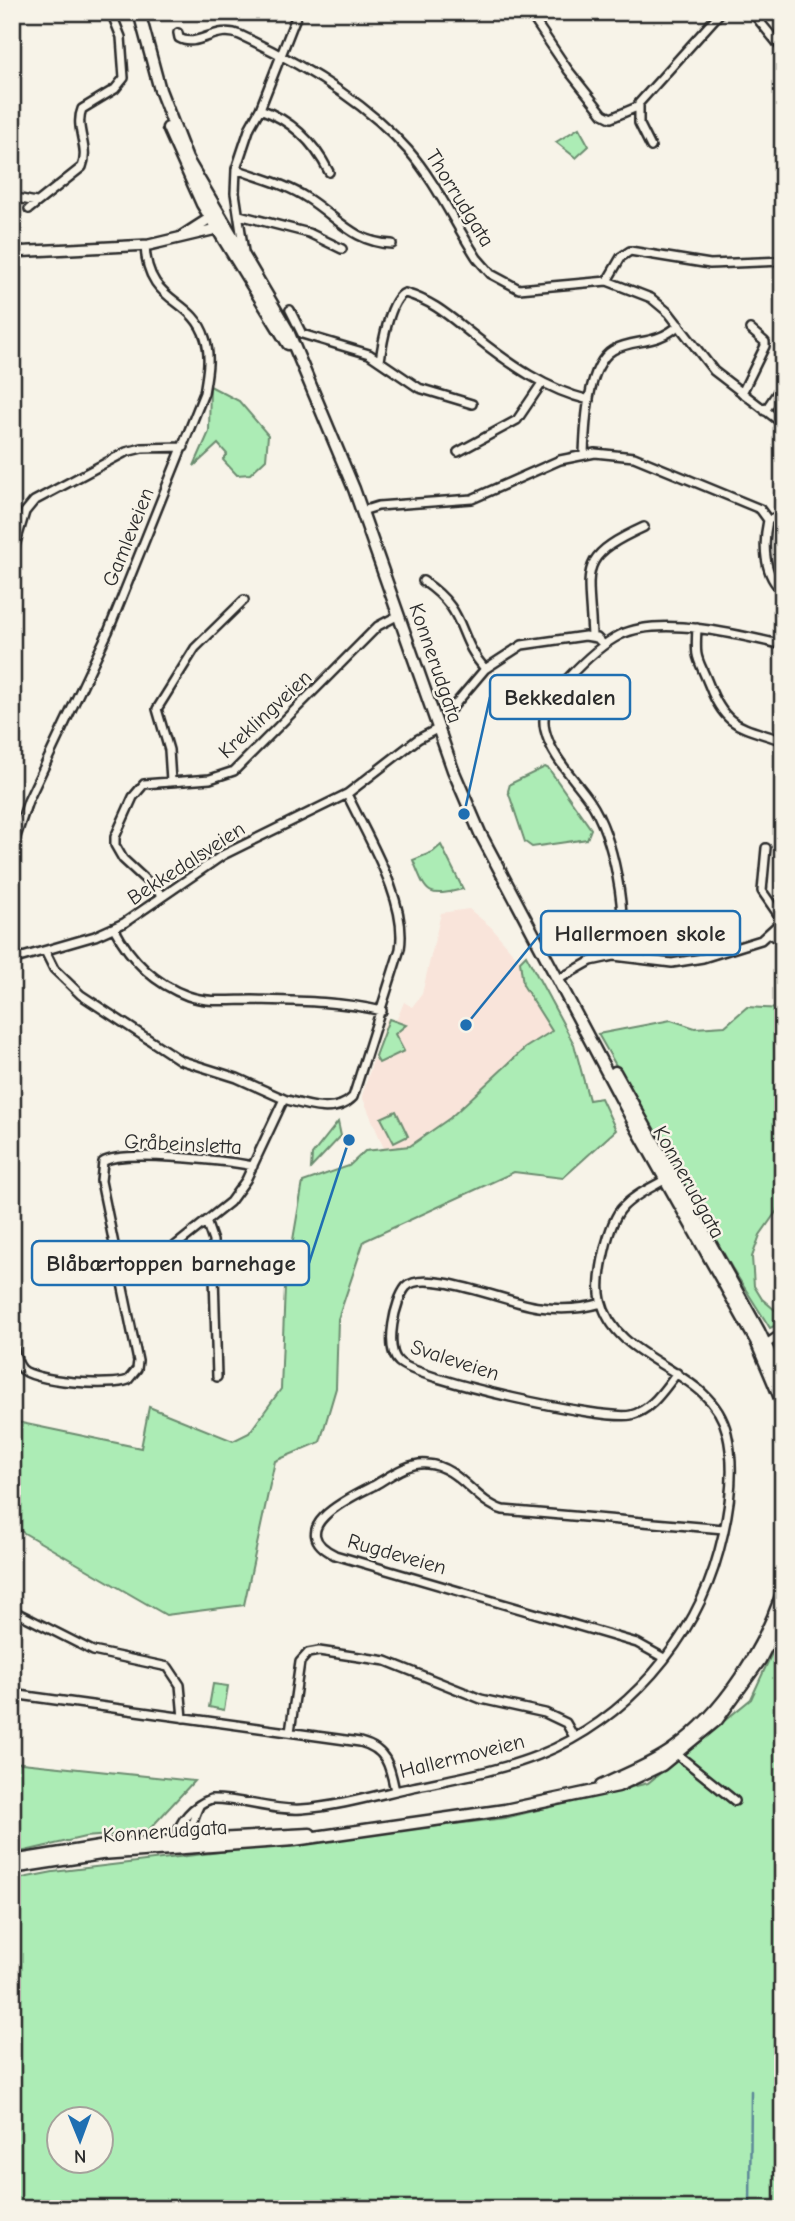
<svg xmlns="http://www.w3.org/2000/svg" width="795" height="2221" font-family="'Comic Neue',sans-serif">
<rect width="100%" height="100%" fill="#f7f3e8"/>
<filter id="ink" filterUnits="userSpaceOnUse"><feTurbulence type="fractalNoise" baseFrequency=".0143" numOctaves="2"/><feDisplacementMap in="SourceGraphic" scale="14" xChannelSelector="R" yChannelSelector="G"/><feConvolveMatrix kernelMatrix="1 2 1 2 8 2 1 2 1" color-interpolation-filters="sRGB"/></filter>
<g filter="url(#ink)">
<!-- built -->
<path fill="#f9e4da" d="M 469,909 L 491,927 L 520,961 L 523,985 L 552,1031 L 525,1048 L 450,1118 L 410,1146 L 385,1151 L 362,1096 L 386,1019 L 397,1019 L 404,1002 L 412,1007 L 422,994 L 441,913 Z"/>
<!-- green -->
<path fill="#acecb5" stroke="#6c8c70" stroke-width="2" fill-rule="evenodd" d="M 579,128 L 589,146 L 576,158 L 556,142 Z
M 210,386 L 239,401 L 268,435 L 266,459 L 250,474 L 237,475 L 223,460 L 227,454 L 218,444 L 194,466 L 209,432 Z
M 545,767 L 549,769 L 591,829 L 587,839 L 532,847 L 525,842 L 508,791 L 510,784 Z
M 441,845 L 463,889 C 426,898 427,894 413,860 L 433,852 Z
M 526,955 L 574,1044 L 589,1100 L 601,1098 L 616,1130 L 563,1178 L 514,1172 L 364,1241 L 338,1319 L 336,1388 L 320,1442 L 275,1461 L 244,1605 L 166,1615 L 12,1526 L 12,1421 L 141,1448 L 149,1407 L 233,1441 L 249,1433 L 281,1389 L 285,1286 L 303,1182 L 349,1166 L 365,1151 L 410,1146 L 450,1118 L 525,1048 L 552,1031 L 523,985 L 520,961 Z
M 747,1007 L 783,1009 L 783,1202 L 760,1235 L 752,1257 L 754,1286 L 762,1299 L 782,1316 L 781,1323 L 770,1328 L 732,1268 L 598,1034 L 671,1020 L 695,1028 L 725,1026 Z
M 389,1019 L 406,1025 L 395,1034 L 404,1051 L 379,1063 L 375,1056 Z
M 396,1111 L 408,1136 L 394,1143 L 381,1118 Z
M 338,1122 L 341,1136 L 311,1168 L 312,1155 Z
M 783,1629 L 783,2209 L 12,2209 L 12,1880 L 53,1872 L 505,1818 L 648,1783 L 751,1699 ZM 60,2120 L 102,2120 L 102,2162 L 60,2162 Z
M 213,1684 L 228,1686 L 224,1710 L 209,1707 Z
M 12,1762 L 194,1781 L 147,1832 L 85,1837 L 12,1854 Z"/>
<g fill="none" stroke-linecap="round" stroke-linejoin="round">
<!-- stream -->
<path stroke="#5d8898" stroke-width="2.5" d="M 750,2209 L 751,2091"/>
<defs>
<path id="minor" d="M 529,12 L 568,70 L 603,114 L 611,118 L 637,107
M 752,12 L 783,50
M 178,33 L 179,38 C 198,49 216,24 240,35 C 300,63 364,100 408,150 C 436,182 454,223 477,258 L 491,274 L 519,289 L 607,281 L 651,298 L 669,313 L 714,371 L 783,424
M 260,109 C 291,120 314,142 329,172
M 651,147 L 639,123 L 639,103 L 721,12
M 236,169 C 260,178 286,184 307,198 C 337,217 354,243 392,244
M 12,197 L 36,202
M 29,209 L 82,167 C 90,148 74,128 82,109 L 115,89 L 124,78 L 121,37 L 111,12
M 239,215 L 309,233 L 342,249
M 244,252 L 235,193 L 236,169 L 250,127 L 260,109 L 298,12
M 607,281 L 621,257 L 630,251 L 710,264 L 783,261
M 290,310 L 302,334 L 369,354 L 419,388 L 472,404
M 380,361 C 382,345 390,298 405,293 C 436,302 452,319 477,338 C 511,365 547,390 589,400
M 742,393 L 765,346 L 765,342 L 750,329
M 765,411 L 783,384
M 458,452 L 517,420 L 542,383
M 584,454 C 585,427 587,365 613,350 C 635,338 656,346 679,325
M 362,511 L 378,506 L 472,499 L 560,460 L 595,453 L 634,457 L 760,509 L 768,520 C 763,543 763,576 783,591
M 768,520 L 783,515
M 12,556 L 25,512 L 34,501 L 126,452 L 142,448 L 184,447
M 423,581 C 469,612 455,634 485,669
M 697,628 C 695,662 697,655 709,685 C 726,729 741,726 783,741
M 592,636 C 589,568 576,558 644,527
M 452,708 L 485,669 L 522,645 L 585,636 L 597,638 L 604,645
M 171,781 L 169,750 L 157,709 L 195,648 L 244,600
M 766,848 L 762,891 L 782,920
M 12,849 L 28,801 L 108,632 L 204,393 C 207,375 211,356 205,338 C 192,296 147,305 145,245
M 163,896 L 123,859 L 115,845 L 115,837 L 133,797 L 144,784 L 210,779 L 234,771 L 378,626 L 399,615
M 114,928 C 130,959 155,984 188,996 C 208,1003 232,1000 252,1000 C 295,1001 340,1001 382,1011
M 769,933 L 783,942
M 45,951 L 54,969 L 81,995 L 180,1060 L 237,1078 L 284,1099 L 246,1180 L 230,1202 L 150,1266 L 122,1280
M 620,956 C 628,913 614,837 590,801 C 575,779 551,757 545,730 C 540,709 553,693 567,679 C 582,663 600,645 620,635 C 661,615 741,635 783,645
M 12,960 L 95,936 L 124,923 L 223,855 L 347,794 L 418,739 L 439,728
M 559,979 L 591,961 L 614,956 L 672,963 L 703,958 L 761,940 L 783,920
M 284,1099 C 305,1105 335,1116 353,1097 L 400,949 C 408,901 367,837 347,794
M 207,1224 L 213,1241 L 217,1377
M 602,1303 C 582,1309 560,1310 539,1307 C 511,1304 425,1267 406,1287 C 395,1300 384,1349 399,1362 C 419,1380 604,1421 631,1415 C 652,1410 664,1389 677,1373
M 12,1338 C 14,1348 15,1361 22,1369 C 35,1382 112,1387 128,1380 L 137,1369 L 138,1361 L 101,1181 L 103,1162 C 121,1149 228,1161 253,1166
M 763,1346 L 783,1333
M 12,1610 L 93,1651 L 168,1667 L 180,1685 L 183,1718
M 664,1658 L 637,1643 L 335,1555 C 282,1529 351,1497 373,1486 C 389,1477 408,1462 427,1464 C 459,1466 474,1501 503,1510 L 724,1529
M 12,1694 L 360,1742 C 387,1749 390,1766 395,1791
M 290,1732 L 300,1662 L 308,1653 L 319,1651 L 386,1661 L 481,1699 L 545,1713 L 566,1723 L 574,1737
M 673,1751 L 735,1801
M 199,1806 C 192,1820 190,1836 181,1848 L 176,1839 C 178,1821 194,1805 211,1799 C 241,1798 271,1811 302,1809 C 340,1806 377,1795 413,1787 C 456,1778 499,1771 539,1755 C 626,1720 695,1641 719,1551 C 729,1514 736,1470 727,1433 C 711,1366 616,1365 601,1300 C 596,1279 608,1222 623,1207 C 635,1194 653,1187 668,1178"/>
<path id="tertiary" d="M 12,252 L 149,245 L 212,230 L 220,218 L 210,218 L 182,236"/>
<path id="secondary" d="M 139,12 L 160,90 L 187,159 L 287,329 L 354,489 L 453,770 L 480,833 L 636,1127 L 756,1341 L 783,1405
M 168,128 L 202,204 L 288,344
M 615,1072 L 759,1331 L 783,1382
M 601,1786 C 625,1774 651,1765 673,1749 C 725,1712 763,1650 783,1590
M 12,1861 L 118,1844 L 310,1834
M 12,1868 L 101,1854 L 294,1840 L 505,1810 L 618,1786 L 662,1765 L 717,1720 L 760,1660 L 783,1614"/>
</defs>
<!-- minor casing -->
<use href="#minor" stroke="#2b2b2b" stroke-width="12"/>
<!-- tertiary casing -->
<use href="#tertiary" stroke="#2b2b2b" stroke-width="14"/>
<!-- secondary casing -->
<use href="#secondary" stroke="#2b2b2b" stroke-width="15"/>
<!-- minor -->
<use href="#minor" stroke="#f7f3e8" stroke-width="7"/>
<!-- tertiary -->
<use href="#tertiary" stroke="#f7f3e8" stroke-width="9"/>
<!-- secondary -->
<use href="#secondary" stroke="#f7f3e8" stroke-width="10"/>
</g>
</g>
<g text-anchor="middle" stroke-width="5" stroke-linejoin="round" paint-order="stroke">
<!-- street labels -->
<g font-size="21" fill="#2b2b2b" stroke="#f7f3e8">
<text transform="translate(460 198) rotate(58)" y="7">Thorrudgata</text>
<text transform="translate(128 537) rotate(-68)" y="7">Gamleveien</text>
<text transform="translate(436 663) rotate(71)" y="7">Konnerudgata</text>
<text transform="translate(265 714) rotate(-43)" y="7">Kreklingveien</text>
<text transform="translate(186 863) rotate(-33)" y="7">Bekkedalsveien</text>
<text transform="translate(183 1144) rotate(3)" y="7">Gråbeinsletta</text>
<text transform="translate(689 1182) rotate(61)" y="7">Konnerudgata</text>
<text transform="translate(455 1360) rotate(18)" y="7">Svaleveien</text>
<text transform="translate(397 1554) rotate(16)" y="7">Rugdeveien</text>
<text transform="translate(462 1756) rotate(-14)" y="7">Hallermoveien</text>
<text transform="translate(165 1831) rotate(-4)" y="7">Konnerudgata</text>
</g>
</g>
<!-- callouts -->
<path fill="none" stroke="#1f6fb2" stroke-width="2.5" d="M464 814L490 697M466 1025L541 933M349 1140L309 1263"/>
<g fill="#1f6fb2" stroke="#f7f3e8" stroke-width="2.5">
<circle cx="464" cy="814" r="7"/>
<circle cx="466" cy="1025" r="7"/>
<circle cx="349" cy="1140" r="7"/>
</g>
<g fill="#f7f3e8" stroke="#1f6fb2" stroke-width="2.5">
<rect x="490" y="675" width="140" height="44" rx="7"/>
<rect x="541" y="911" width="199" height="44" rx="7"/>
<rect x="32" y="1241" width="277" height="44" rx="7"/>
</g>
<g font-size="23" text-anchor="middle" font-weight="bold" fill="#2b2b2b">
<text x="560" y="705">Bekkedalen</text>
<text x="640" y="941">Hallermoen skole</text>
<text x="171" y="1271">Blåbærtoppen barnehage</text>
</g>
<!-- margin -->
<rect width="795" height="2221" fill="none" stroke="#f7f3e8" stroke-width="42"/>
<rect x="21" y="21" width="753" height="2179" fill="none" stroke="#2b2b2b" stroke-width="2.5" filter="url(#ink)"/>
<!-- north arrow -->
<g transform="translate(80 2140) rotate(179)"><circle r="33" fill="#f7f3e8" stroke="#a5a39c" stroke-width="2"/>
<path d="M0-5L12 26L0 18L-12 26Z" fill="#1f6fb2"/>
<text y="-10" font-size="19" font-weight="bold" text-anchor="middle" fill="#2b2b2b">N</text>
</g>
</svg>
